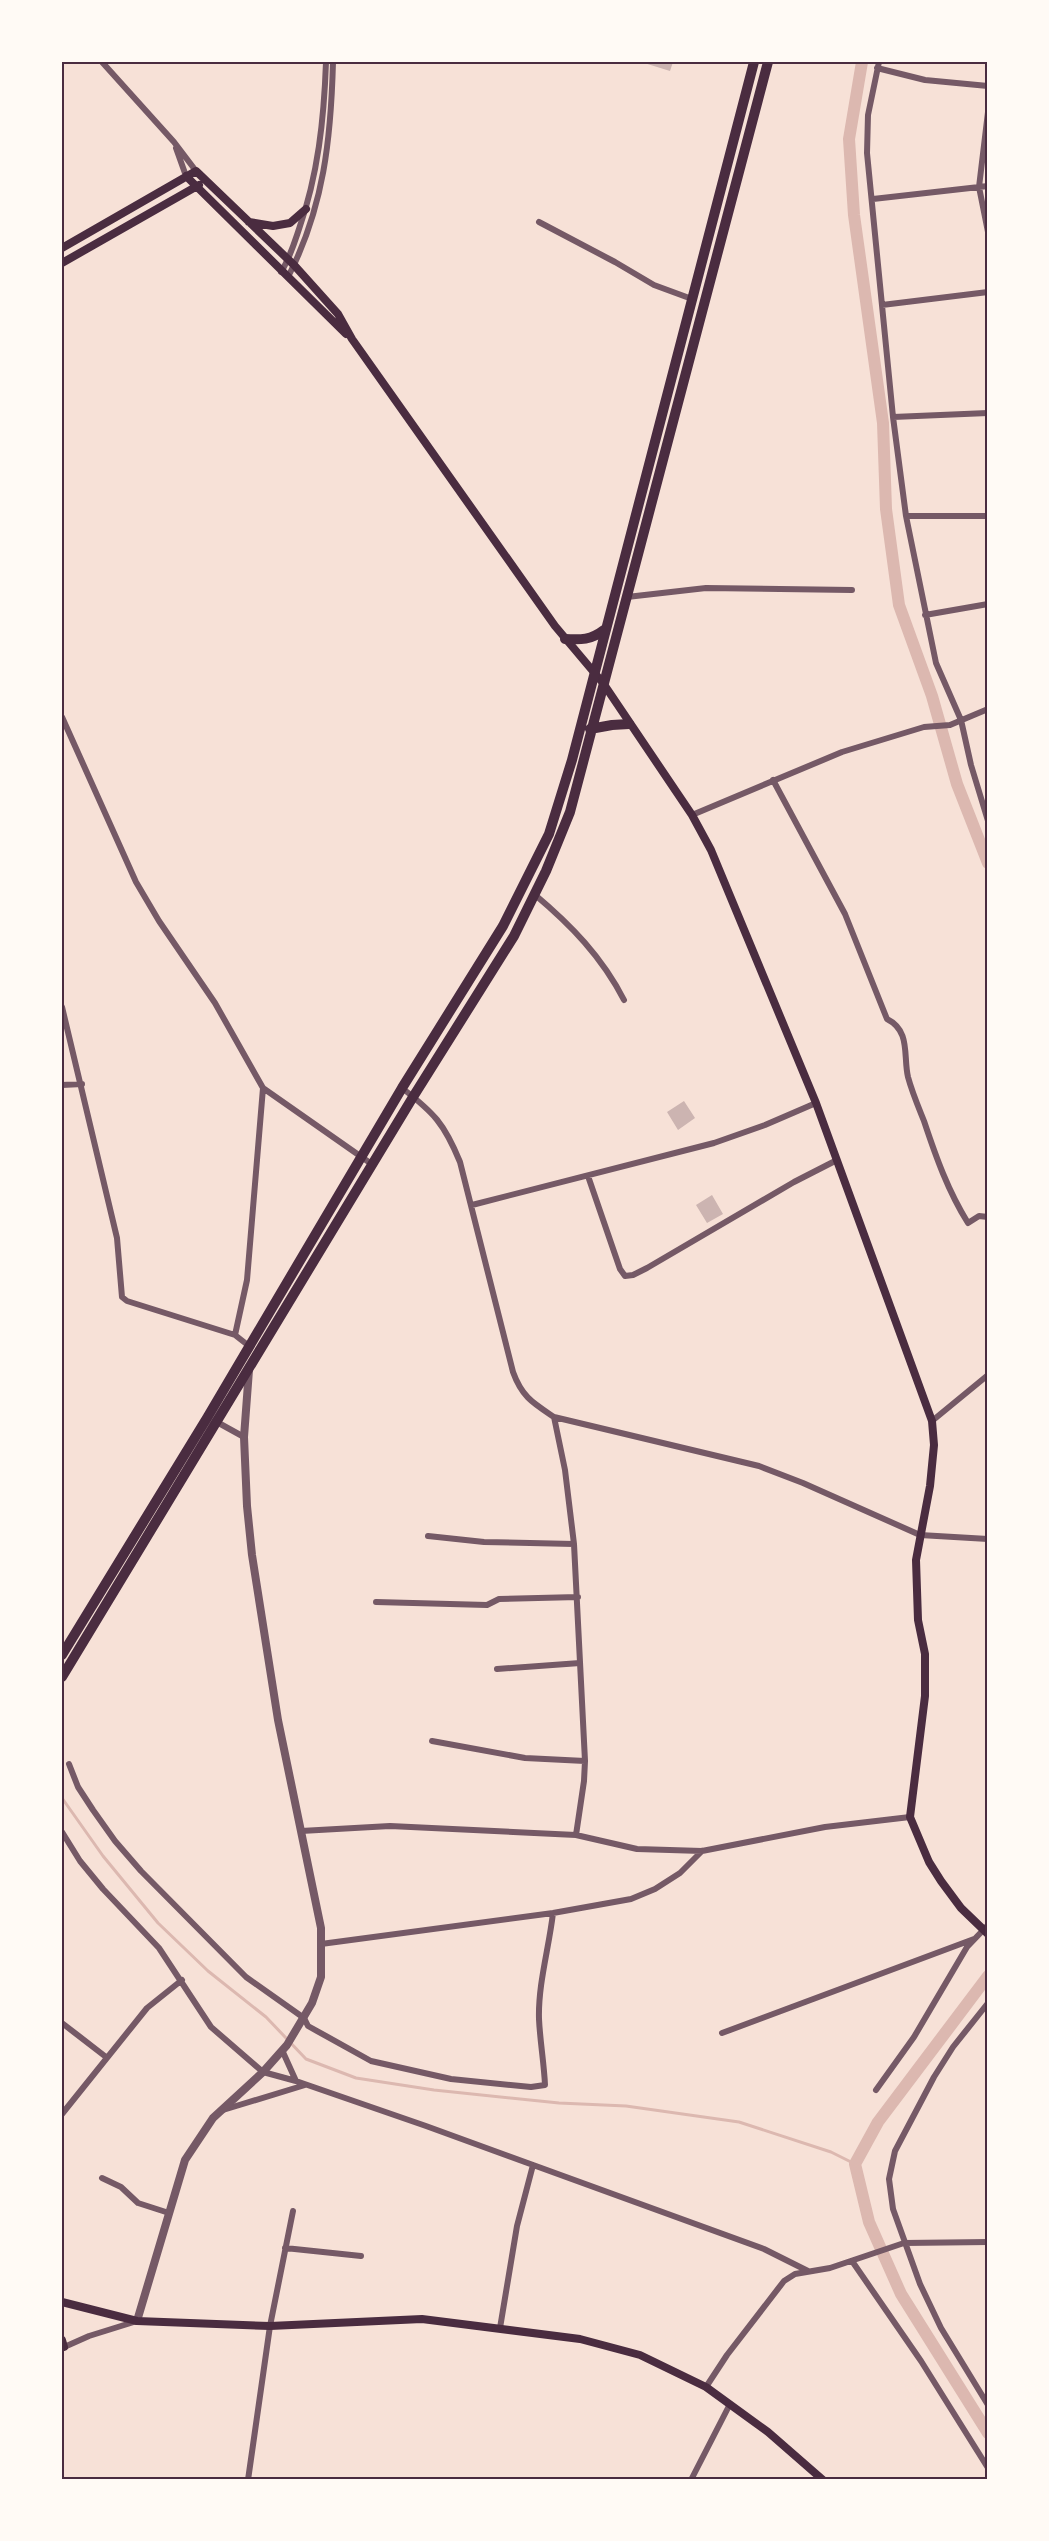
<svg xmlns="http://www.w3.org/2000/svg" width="1049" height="2541" font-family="'Times New Roman',serif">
<rect width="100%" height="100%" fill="#f7e1d7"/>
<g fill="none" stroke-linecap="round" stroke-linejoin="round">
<!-- stream -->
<path stroke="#dcb8b0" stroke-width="3" d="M 62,1798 L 103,1856 L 158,1923 L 208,1971 L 266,2017 L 306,2059 L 356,2078 L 434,2090 L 559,2103 L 626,2106 L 739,2122 L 831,2152 L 855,2164"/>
<!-- canal -->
<path stroke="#dcb8b0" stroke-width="12" d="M 862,62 L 849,139 L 854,215 L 883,423 L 886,509 L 899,605 L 932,696 L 957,784 L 988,863
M 988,1976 L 878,2122 L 855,2164 L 869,2222 L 901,2294 L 988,2433"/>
</g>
<!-- building -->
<path fill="#ccb4b1" d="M 641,62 L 673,62 L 670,71 Z
M 684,1101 L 695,1118 L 678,1130 L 667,1112 Z
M 712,1195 L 723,1214 L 707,1223 L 696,1205 Z"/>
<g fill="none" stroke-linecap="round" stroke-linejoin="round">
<!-- minor -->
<path stroke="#755966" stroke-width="6" d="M 102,62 L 174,142 L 196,171
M 879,62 L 868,115 L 867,153 L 893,417 L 906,516 L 936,663 L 961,720 L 971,765 L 988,821
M 877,68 L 925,80 L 988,86
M 988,112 L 979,187 L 988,232
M 176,148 L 186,176
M 873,199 L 988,186
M 539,222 L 615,262 L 654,285 L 692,299
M 281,272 C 290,258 294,244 299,229 C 318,175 324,119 326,62
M 288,277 C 324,207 331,138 333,62
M 882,305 L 988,292
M 893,417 L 988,413
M 906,516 L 988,516
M 627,597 L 706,588 L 852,590
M 925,615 L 988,604
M 62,717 L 136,882 L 159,921 L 215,1003 L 263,1088 L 373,1165
M 773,780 L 845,914 L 887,1019 C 911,1031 903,1056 908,1077 C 912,1092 918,1106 924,1121 C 936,1157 948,1191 968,1223 L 979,1216 L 988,1217
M 692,815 L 842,752 L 924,727 L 950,725 L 988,709
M 534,894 C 571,925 602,957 624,1000
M 62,1007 L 117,1238 L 122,1297 L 127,1301 L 235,1335 L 249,1346
M 62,1085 L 82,1084
M 402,1088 C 434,1113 444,1123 460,1162 L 513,1372 C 522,1397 533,1403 554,1417 L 759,1466 L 803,1483 L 920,1535 L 988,1539
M 588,1176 L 620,1269 L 625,1276 L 633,1275 L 647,1268 L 794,1182 L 837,1160
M 472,1205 L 714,1143 L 765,1125 L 816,1103
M 235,1335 L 247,1280 L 263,1088
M 554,1417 L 565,1470 L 574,1544 L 585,1761 L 584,1781 L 576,1835
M 215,1421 L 244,1437
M 932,1421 L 988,1375
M 428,1536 L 484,1542 L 574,1544
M 376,1602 L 487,1605 L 499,1599 L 578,1597
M 497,1669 L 580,1663
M 432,1741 L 525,1758 L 585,1761
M 69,1764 L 78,1787 L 93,1810 L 115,1841 L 141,1871 L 246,1977 L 304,2018 L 308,2026 L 371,2061 L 451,2079 L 531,2087 L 545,2085 C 544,2063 540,2041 539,2019 C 538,1984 549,1948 553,1913
M 301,1831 L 390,1826 L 576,1835 L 637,1849 L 702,1851 L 825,1827 L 910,1817
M 62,1832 L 80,1861 L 103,1889 L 159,1948 L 211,2027 L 263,2072 L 296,2081 L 426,2126 L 764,2249 L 808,2271
M 321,1944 L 553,1913 L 631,1899 L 655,1889 L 680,1873 L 702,1851
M 988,2003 L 953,2047 L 934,2077 L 895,2151 L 889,2179 L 893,2209 L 920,2284 L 941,2328 L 988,2405
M 62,2023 L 106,2057
M 722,2033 L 974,1939
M 282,2050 L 296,2081
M 876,2090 L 914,2037 L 967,1947 L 988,1925
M 223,2110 L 305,2085
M 62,2114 L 147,2008 L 182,1980
M 102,2178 L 121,2187 L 138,2203 L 169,2213
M 285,2248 L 361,2256
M 852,2261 L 921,2361 L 988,2468
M 500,2328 L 517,2226 L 533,2165
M 62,2348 L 89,2336 L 137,2321
M 706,2387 L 727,2355 L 784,2281 L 795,2274 L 830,2268 L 904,2243 L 988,2242
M 248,2480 L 270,2326 L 293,2211
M 691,2480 L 730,2404"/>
<!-- tertiary -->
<path stroke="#755966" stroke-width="8" d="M 137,2321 L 185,2160 L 213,2118 L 263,2072 L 287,2045 L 312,2003 L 321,1977 L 321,1928 L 278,1720 L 252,1555 L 247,1506 L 244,1437 L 249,1370"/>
<!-- secondary -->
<path stroke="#4a2c40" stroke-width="8" d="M 186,176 L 346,334
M 249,222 L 273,226 L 290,223 L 306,209
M 62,248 L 196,171 L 294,265 L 338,314 L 352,339 L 555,626 L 603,683 L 692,815 L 711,850 L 816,1103 L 932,1421 L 934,1445 L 930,1486 L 916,1560 L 918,1620 L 925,1654 L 925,1696 L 910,1817 L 929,1862 L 941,1881 L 961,1908 L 988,1934
M 62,263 L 199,185
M 62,2302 L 137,2321 L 270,2326 L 422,2319 L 580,2339 L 640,2355 L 706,2387 L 768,2432 L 823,2480
M 62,2340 L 64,2347"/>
<!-- trunk -->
<path stroke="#4a2c40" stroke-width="10" d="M 565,639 C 581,640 591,640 604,630
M 590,729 L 612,725 L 629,724
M 62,1655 L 207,1418 L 402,1088 L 503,926 L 549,834 L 572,760 L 754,62
M 62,1677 L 413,1097 L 514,936 L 546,871 L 570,812 L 768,62"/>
</g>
<!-- border -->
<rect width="1049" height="2541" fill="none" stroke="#fffaf5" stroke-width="126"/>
<rect x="63" y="63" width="923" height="2415" fill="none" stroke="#4a2c40" stroke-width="2"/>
</svg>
